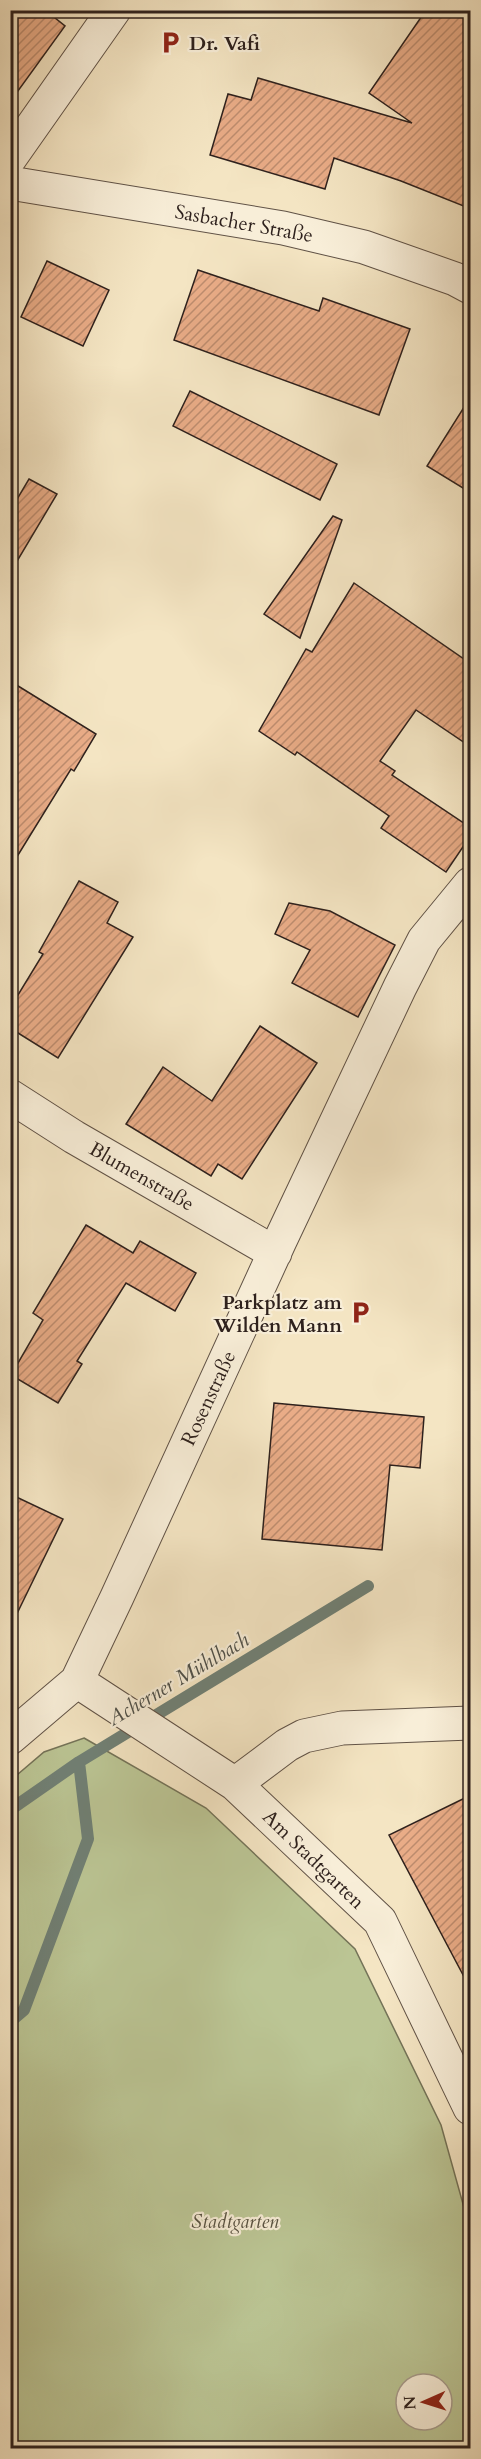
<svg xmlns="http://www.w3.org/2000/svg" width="481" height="2459" font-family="Cardo,serif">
<defs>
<pattern id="building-hatch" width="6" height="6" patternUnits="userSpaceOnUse" patternTransform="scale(1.5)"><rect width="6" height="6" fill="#e9ac87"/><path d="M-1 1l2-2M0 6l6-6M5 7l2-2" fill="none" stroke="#bd8c6e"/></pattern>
</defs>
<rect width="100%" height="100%" fill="#f4e5c3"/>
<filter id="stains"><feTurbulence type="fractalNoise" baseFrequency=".00333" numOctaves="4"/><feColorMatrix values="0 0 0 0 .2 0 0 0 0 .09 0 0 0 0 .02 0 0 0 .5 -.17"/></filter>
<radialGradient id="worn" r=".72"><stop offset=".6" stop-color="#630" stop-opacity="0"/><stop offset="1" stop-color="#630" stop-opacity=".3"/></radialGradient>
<!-- park -->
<path fill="#bbc594" stroke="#747358" stroke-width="1.5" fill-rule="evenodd" d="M 84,1738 L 206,1808 L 355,1949 L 441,2125 L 470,2229 L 470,2448 L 11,2448 L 11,1780 L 44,1752 ZM 406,2384 L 442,2384 L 442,2420 L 406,2420 Z"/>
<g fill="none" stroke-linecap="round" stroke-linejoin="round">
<!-- stream -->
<path stroke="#708075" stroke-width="12" d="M 10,1810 L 79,1762 L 368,1586
M 10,2022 L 24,2010 L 88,1839 L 79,1762"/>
</g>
<!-- building -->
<path fill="url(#building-hatch)" stroke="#2e211d" stroke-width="1.5" d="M 10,10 L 45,10 L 65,26 L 10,102 Z
M 426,10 L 454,10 L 471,22 L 471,209 L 401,181 L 334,158 L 325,189 L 210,155 L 228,94 L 251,100 L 258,78 L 412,123 L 369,93 Z
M 47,261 L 109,290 L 83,346 L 21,317 Z
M 198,270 L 319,311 L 323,298 L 410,329 L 379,415 L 174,340 Z
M 190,391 L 337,464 L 320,500 L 173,426 Z
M 471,396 L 471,493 L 427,466 Z
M 29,479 L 57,494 L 10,573 L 10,511 Z
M 333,516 L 342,520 L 300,638 L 264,614 Z
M 354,583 L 471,664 L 471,747 L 416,710 L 380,761 L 395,771 L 392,775 L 471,828 L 471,835 L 446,872 L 381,828 L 389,816 L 297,752 L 295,755 L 259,731 L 306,649 L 312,652 Z
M 10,681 L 96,734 L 74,771 L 71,769 L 10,868 Z
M 79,881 L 118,902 L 107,923 L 133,937 L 58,1058 L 10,1028 L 10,1008 L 43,954 L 39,952 Z
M 289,903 L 330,911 L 395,945 L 358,1017 L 292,983 L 310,950 L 275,934 Z
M 260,1026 L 317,1063 L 242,1179 L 218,1164 L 211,1176 L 126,1124 L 163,1067 L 212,1101 Z
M 86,1225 L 133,1253 L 140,1241 L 196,1273 L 175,1311 L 126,1283 L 77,1361 L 82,1364 L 58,1403 L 11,1375 L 43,1320 L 33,1313 Z
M 274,1403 L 424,1417 L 420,1468 L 390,1465 L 382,1550 L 262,1539 Z
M 10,1494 L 63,1519 L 10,1628 Z
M 471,1795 L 471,1990 L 389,1835 Z"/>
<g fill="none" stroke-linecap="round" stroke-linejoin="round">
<defs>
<path id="minor" d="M 10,158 L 114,10
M 10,183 L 283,228 L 364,247 L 455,279 L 470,287
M 10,1096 L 74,1137 L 275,1253
M 77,1681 L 235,1784 L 380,1921 L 470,2108
M 10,1738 L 77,1681 L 117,1597 L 279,1243 L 400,987 L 424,940 L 470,884
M 235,1784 L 287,1745 L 304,1736 L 342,1728 L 470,1723"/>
</defs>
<!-- minor casing -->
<use href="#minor" stroke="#605246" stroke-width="35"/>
<!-- minor -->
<use href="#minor" stroke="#f8eed8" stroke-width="33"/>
</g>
<!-- icons -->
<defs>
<symbol id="parking-bare" viewBox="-9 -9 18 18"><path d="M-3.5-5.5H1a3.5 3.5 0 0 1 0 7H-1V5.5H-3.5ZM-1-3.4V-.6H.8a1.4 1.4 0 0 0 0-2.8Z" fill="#8f2418" stroke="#f8eed8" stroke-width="2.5" paint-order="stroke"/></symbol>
</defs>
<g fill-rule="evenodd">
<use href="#parking-bare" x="154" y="26" width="33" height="33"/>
<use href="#parking-bare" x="344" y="1296" width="33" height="33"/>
</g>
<g text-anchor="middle" stroke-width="4.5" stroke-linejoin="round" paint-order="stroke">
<!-- poi labels -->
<g font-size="20" font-weight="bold" fill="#2e211d" stroke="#f8eed8" text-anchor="start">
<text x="189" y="50">Dr. Vafi</text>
<text x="342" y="1309" text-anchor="end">Parkplatz am<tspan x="342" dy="23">Wilden Mann</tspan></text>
</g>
<!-- street labels -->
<g font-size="20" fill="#2e211d" stroke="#f8eed8">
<text transform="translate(244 223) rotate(10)" y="7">Sasbacher Straße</text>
<text transform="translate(142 1176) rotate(30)" y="7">Blumenstraße</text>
<text transform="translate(208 1398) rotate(-65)" y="7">Rosenstraße</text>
<text transform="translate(314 1859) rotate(44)" y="7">Am Stadtgarten</text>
</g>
<!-- park labels -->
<g font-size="20" font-style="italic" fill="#585241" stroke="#f8eed8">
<text x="235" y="2228">Stadtgarten</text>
</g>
<!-- water labels -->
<g font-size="21" font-style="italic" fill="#4f5049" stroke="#f8eed8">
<text transform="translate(178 1679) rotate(-31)" y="7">Acherner Mühlbach</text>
</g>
</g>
<!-- margin -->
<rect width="481" height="2459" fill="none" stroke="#f4e5c3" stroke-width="36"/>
<rect x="12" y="12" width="457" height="2435" fill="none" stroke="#2e211d" stroke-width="3"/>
<rect x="18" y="18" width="445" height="2423" fill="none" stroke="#2e211d" stroke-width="1.5"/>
<!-- north arrow -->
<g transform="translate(424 2402) rotate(267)"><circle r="28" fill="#f8eed8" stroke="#a79c8d" stroke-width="1.5"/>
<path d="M0-4.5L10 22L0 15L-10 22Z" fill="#8f2418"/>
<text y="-9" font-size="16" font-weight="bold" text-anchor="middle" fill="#2e211d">N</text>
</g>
<rect width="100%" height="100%" filter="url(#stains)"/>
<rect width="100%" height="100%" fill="url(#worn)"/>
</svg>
